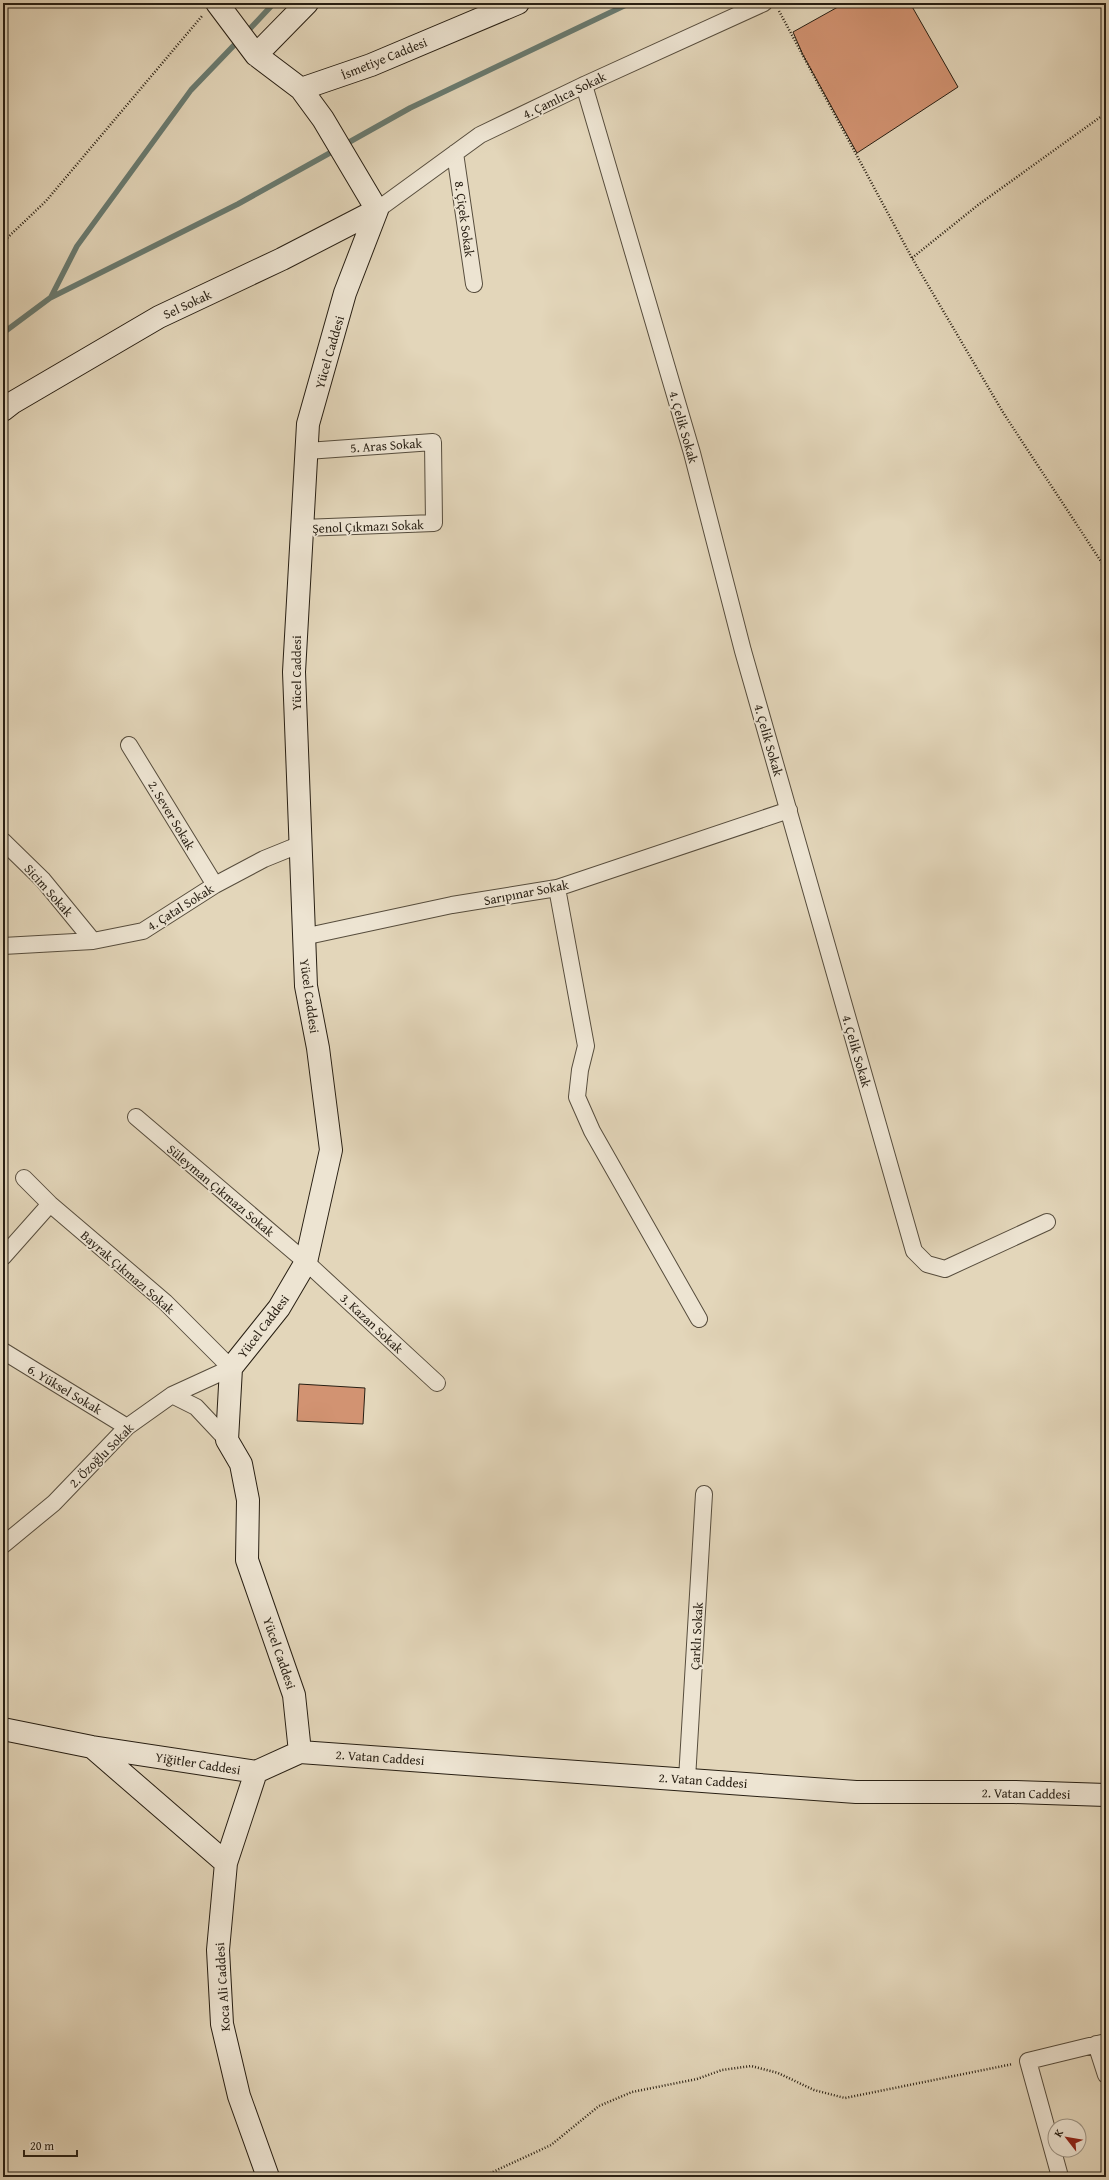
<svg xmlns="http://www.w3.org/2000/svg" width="1109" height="2180" font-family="'Gentium Book Plus',serif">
<rect width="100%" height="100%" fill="#e3d6ba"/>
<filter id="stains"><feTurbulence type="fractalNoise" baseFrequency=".005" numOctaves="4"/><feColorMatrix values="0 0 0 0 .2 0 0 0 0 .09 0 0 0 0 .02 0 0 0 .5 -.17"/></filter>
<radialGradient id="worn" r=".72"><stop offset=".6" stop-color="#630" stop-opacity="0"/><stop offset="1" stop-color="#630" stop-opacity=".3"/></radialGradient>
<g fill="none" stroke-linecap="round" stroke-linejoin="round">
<!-- stream -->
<path stroke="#697b71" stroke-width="5.5" d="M 246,33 L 274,3
M 344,145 L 410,108 L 630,3
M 51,297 L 77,246 L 191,90 L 240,39
M 3,333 L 50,298 L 238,204 L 337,149"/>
</g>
<!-- building -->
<path fill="#d29372" stroke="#281f13" d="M 845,3 L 910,3 L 958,87 L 857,153 L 803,55 L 793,32 Z
M 299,1384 L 365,1388 L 363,1424 L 297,1421 Z"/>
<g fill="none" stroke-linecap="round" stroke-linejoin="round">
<defs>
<path id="street" d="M 584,85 L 692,453 L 743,651 L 914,1251 L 927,1264 L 945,1269 L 1047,1222
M 455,153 L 474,284
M 377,210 L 480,135 L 584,85 L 764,3
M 302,528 L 434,523 L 433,442 L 307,451
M 129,745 L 215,885
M 3,841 L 43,880 L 93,941
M 557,888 L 586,1046 L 580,1070 L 577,1097 L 592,1131 L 699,1319
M 303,937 L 452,905 L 557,888 L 789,810
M 3,946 L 93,941 L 143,931 L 215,885 L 264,859 L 301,844
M 136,1117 L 306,1262 L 437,1383
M 3,1257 L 50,1204
M 3,1351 L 127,1427
M 172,1395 L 196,1407 L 227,1440
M 3,1545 L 54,1503 L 127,1427 L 172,1395 L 231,1368 L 165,1302 L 50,1204 L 24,1178
M 687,1779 L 704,1494
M 1096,2044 L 1106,2075
M 1059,2173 L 1028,2061 L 1106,2042"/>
<path id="secondary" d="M 217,3 L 256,55 L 301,89 L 371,65 L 518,3
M 256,55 L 307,3
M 3,410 L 12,403 L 159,317 L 282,259 L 377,210
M 3,1729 L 92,1747 L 256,1772 L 300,1752 L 856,1792 L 1014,1792 L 1106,1795
M 92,1747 L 226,1863
M 300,1752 L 294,1695 L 247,1560 L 248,1500 L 241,1464 L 227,1440 L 231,1368 L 279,1308 L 306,1262 L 331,1150 L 318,1048 L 306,986 L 294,672 L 308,424 L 345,293 L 377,210 L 323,119 L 301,89
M 256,1772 L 226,1863 L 218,1950 L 222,2024 L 239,2096 L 268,2177"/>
</defs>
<!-- street casing -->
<use href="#street" stroke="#574d3d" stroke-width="18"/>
<!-- secondary casing -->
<use href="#secondary" stroke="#281f13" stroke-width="24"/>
<!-- path -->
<path stroke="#281f13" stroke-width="2.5" stroke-dasharray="1 2" stroke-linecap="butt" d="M 779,11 L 912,258 L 1004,414 L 1106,569
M 3,242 L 46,201 L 202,16
M 912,258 L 978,205 L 1106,113
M 482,2177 L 551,2145 L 599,2106 L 632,2092 L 697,2079 L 722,2070 L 751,2066 L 778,2073 L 814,2090 L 845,2098 L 1013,2064"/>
<!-- street -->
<use href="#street" stroke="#ede4d2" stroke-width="16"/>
<!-- secondary -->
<use href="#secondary" stroke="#ede4d2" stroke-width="22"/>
</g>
<g text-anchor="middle" stroke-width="3.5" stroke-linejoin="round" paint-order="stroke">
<!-- street labels -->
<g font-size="13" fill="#281f13" stroke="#ede4d2">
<text transform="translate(384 58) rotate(-22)" y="5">İsmetiye Caddesi</text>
<text transform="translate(564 95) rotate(-26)" y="5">4. Çamlıca Sokak</text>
<text transform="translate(465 219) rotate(82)" y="5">8. Çiçek Sokak</text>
<text transform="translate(187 304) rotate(-25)" y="5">Sel Sokak</text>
<text transform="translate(329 352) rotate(-74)" y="5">Yücel Caddesi</text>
<text transform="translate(684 427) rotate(74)" y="5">4. Çelik Sokak</text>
<text transform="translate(386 445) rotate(-4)" y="5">5. Aras Sokak</text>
<text transform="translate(368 526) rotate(-2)" y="5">Şenol Çıkmazı Sokak</text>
<text transform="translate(296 673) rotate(-90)" y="5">Yücel Caddesi</text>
<text transform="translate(769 740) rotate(74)" y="5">4. Çelik Sokak</text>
<text transform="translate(172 815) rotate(59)" y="5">2. Sever Sokak</text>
<text transform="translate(49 890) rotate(48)" y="5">Sicim Sokak</text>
<text transform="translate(526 892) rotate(-11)" y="5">Sarıpınar Sokak</text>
<text transform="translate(180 907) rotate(-32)" y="5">4. Çatal Sokak</text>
<text transform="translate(310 996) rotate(82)" y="5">Yücel Caddesi</text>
<text transform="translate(857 1051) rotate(74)" y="5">4. Çelik Sokak</text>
<text transform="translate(221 1190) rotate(40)" y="5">Süleyman Çıkmazı Sokak</text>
<text transform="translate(128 1272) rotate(41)" y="5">Bayrak Çıkmazı Sokak</text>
<text transform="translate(372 1323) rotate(43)" y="5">3. Kazan Sokak</text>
<text transform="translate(263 1326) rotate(-53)" y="5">Yücel Caddesi</text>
<text transform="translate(65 1389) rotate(31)" y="5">6. Yüksel Sokak</text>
<text transform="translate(101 1455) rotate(-45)" y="5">2. Özoğlu Sokak</text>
<text transform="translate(696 1636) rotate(-87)" y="5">Çarklı Sokak</text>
<text transform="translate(280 1653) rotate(71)" y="5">Yücel Caddesi</text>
<text transform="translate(380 1757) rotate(4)" y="5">2. Vatan Caddesi</text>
<text transform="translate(198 1763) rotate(9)" y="5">Yiğitler Caddesi</text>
<text transform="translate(703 1780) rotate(4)" y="5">2. Vatan Caddesi</text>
<text transform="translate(1026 1793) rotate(1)" y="5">2. Vatan Caddesi</text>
<text transform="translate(222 1987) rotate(-94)" y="5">Koca Ali Caddesi</text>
</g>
</g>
<!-- margin -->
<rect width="1109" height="2180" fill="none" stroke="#e3d6ba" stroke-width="16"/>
<rect x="4" y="4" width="1101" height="2172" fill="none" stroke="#281f13" stroke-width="2"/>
<rect x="8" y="8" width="1093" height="2164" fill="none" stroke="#281f13"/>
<!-- north arrow -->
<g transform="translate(1067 2138) rotate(301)"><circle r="19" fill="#ede4d2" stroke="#9e9586"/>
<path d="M0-3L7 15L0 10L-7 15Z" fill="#8f2418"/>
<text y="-6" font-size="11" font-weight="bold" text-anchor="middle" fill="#281f13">K</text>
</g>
<!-- scale -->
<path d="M24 2150v6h53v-6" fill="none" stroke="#281f13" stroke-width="2"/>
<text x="30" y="2150" font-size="12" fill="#281f13" stroke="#ede4d2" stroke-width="3" paint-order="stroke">20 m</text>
<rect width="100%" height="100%" filter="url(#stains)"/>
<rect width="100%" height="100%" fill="url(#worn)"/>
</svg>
